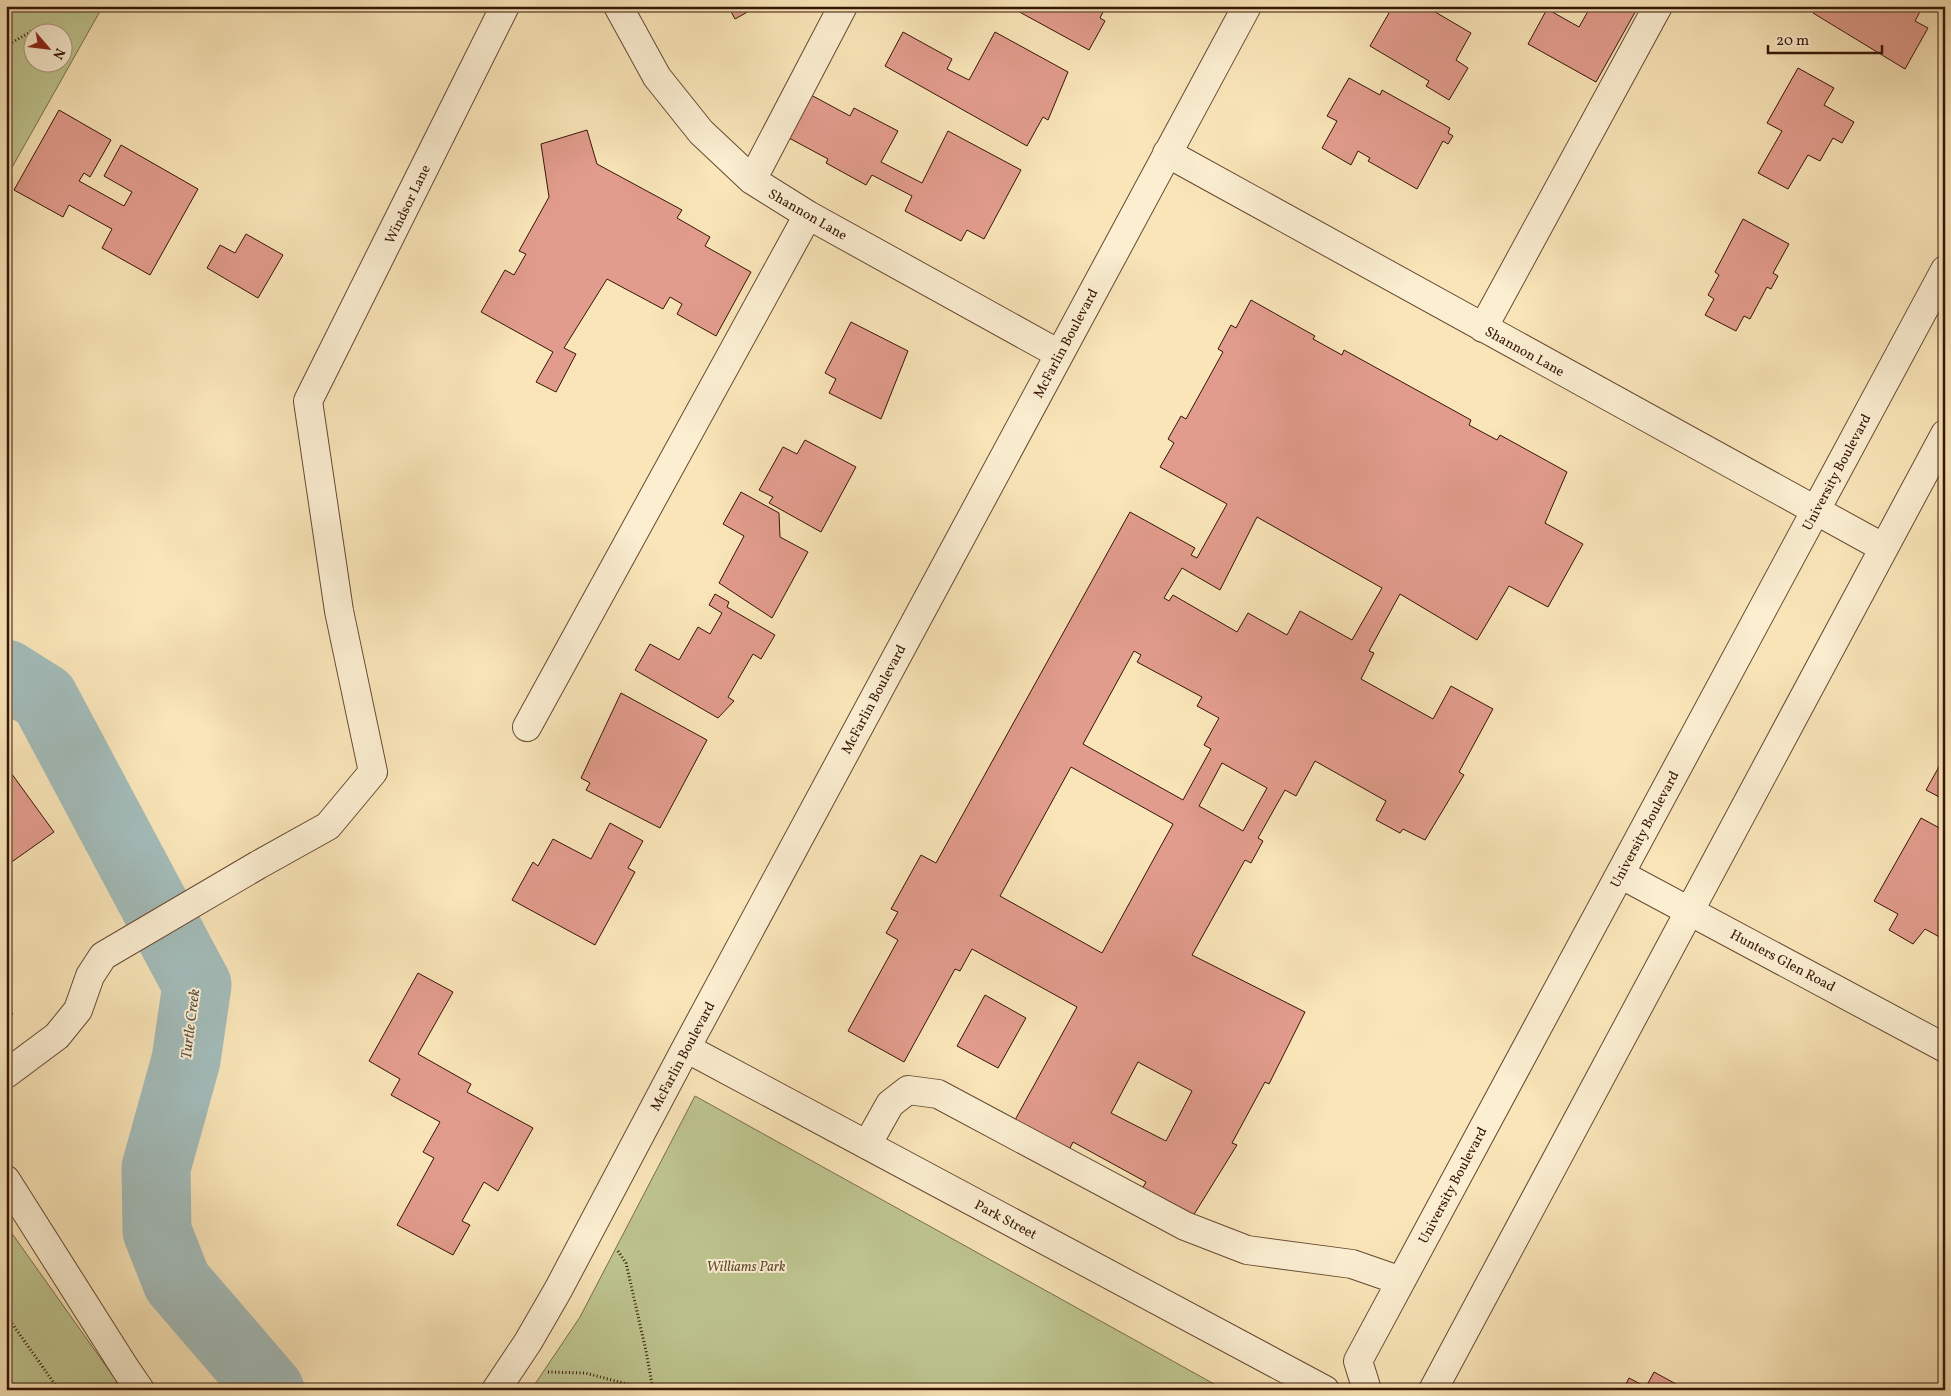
<svg xmlns="http://www.w3.org/2000/svg" width="1951" height="1396" font-family="Vollkorn,serif">
<rect width="100%" height="100%" fill="#f9e5b8"/>
<filter id="stains"><feTurbulence type="fractalNoise" baseFrequency=".004" numOctaves="4"/><feColorMatrix values="0 0 0 0 .2 0 0 0 0 .09 0 0 0 0 .02 0 0 0 .5 -.17"/></filter>
<radialGradient id="worn" r=".72"><stop offset=".6" stop-color="#630" stop-opacity="0"/><stop offset="1" stop-color="#630" stop-opacity=".3"/></radialGradient>
<!-- green -->
<path fill="#bec58f" stroke="#7a6d4a" fill-rule="evenodd" d="M 6,6 L 103,6 L 6,178 ZM 32,32 L 62,32 L 62,62 L 32,62 Z
M 695,1096 L 1225,1390 L 531,1390 L 580,1317 Z
M 6,1225 L 123,1390 L 6,1390 Z"/>
<g fill="none" stroke-linecap="round" stroke-linejoin="round">
<!-- river -->
<path stroke="#a3bcba" stroke-width="69" d="M 6,674 L 44,698 L 197,985 L 186,1060 L 156,1168 L 157,1231 L 177,1282 L 270,1390"/>
</g>
<!-- building -->
<path fill="#e29c8d" stroke="#351505" fill-rule="evenodd" d="M 699,6 L 713,6 L 702,12 Z
M 728,6 L 758,6 L 735,19 Z
M 1016,6 L 1106,6 L 1100,18 L 1105,21 L 1089,50 L 1014,9 Z
M 1393,6 L 1425,6 L 1471,33 L 1456,60 L 1468,68 L 1449,100 L 1426,86 L 1429,81 L 1370,46 Z
M 1591,6 L 1638,7 L 1596,82 L 1528,44 L 1547,9 L 1579,27 Z
M 1817,6 L 1923,6 L 1915,21 L 1928,28 L 1905,69 L 1813,13 Z
M 903,32 L 952,59 L 947,69 L 969,80 L 995,32 L 1068,72 L 1048,120 L 1043,117 L 1027,146 L 885,66 Z
M 1798,68 L 1834,88 L 1824,105 L 1854,122 L 1842,143 L 1833,138 L 1820,161 L 1808,155 L 1788,189 L 1758,173 L 1782,131 L 1767,123 Z
M 1349,78 L 1380,95 L 1382,90 L 1450,128 L 1448,133 L 1453,136 L 1448,144 L 1443,141 L 1417,189 L 1368,161 L 1370,158 L 1358,151 L 1351,165 L 1322,148 L 1337,121 L 1327,116 Z
M 811,95 L 850,116 L 854,108 L 898,131 L 881,162 L 922,183 L 948,131 L 1021,170 L 984,239 L 967,230 L 961,241 L 905,211 L 912,196 L 872,175 L 866,185 L 826,163 L 828,159 L 789,138 Z
M 59,110 L 111,140 L 90,177 L 84,173 L 79,181 L 124,206 L 132,192 L 104,176 L 121,145 L 198,189 L 150,275 L 102,248 L 112,229 L 69,205 L 63,217 L 14,190 Z
M 587,130 L 597,164 L 682,210 L 677,218 L 710,237 L 705,246 L 751,272 L 716,336 L 677,314 L 682,304 L 670,297 L 663,309 L 607,279 L 564,348 L 576,354 L 556,392 L 536,382 L 553,352 L 481,312 L 505,270 L 514,275 L 526,254 L 519,251 L 549,197 L 541,144 Z
M 1743,219 L 1789,244 L 1773,273 L 1778,276 L 1771,289 L 1767,287 L 1750,319 L 1744,316 L 1736,331 L 1705,315 L 1714,299 L 1708,295 L 1719,275 L 1715,272 Z
M 246,234 L 283,255 L 258,298 L 207,268 L 220,245 L 235,253 Z
M 1251,300 L 1315,336 L 1313,339 L 1342,355 L 1344,350 L 1471,420 L 1469,425 L 1497,440 L 1500,435 L 1567,472 L 1545,523 L 1583,544 L 1548,607 L 1509,586 L 1477,640 L 1400,594 L 1369,651 L 1374,653 L 1361,679 L 1433,719 L 1451,686 L 1493,709 L 1459,772 L 1464,775 L 1425,840 L 1403,829 L 1400,833 L 1376,820 L 1386,801 L 1315,761 L 1296,796 L 1285,790 L 1258,838 L 1263,841 L 1251,863 L 1245,860 L 1192,955 L 1305,1012 L 1269,1084 L 1265,1082 L 1232,1143 L 1237,1145 L 1193,1216 L 1142,1189 L 1146,1182 L 1073,1142 L 1069,1150 L 1015,1120 L 1077,1007 L 972,949 L 960,971 L 955,969 L 904,1062 L 848,1031 L 898,940 L 886,933 L 898,912 L 891,909 L 921,855 L 936,863 L 1130,512 L 1195,548 L 1191,555 L 1197,558 L 1227,504 L 1160,467 L 1174,443 L 1168,439 L 1181,416 L 1186,419 L 1223,352 L 1218,349 L 1231,325 L 1236,328 ZM 1257,517 L 1382,588 L 1352,640 L 1300,611 L 1287,635 L 1248,613 L 1237,632 L 1173,595 L 1169,601 L 1164,598 L 1182,568 L 1220,590 ZM 1134,651 L 1141,655 L 1137,662 L 1202,697 L 1197,706 L 1219,718 L 1204,745 L 1211,749 L 1183,800 L 1083,744 ZM 1222,763 L 1267,788 L 1243,831 L 1199,806 ZM 1071,767 L 1173,824 L 1102,953 L 1000,896 ZM 1138,1062 L 1192,1091 L 1166,1141 L 1111,1113 Z
M 851,322 L 908,351 L 881,419 L 829,393 L 836,379 L 825,373 Z
M 805,440 L 856,467 L 821,532 L 769,503 L 773,497 L 759,490 L 783,447 L 797,454 Z
M 741,492 L 779,513 L 780,537 L 808,552 L 772,618 L 719,583 L 744,536 L 723,524 Z
M 715,594 L 729,602 L 727,607 L 775,635 L 761,659 L 753,654 L 728,697 L 734,701 L 718,718 L 635,670 L 650,644 L 679,660 L 698,627 L 710,634 L 722,613 L 709,605 Z
M 621,693 L 707,740 L 660,828 L 586,790 L 590,783 L 581,778 Z
M 1945,756 L 1945,800 L 1926,790 Z
M 6,766 L 54,832 L 6,866 Z
M 1921,818 L 1945,831 L 1945,940 L 1925,929 L 1913,944 L 1889,930 L 1898,914 L 1874,901 Z
M 610,823 L 643,841 L 628,868 L 635,872 L 595,945 L 512,900 L 533,862 L 538,866 L 553,839 L 591,859 Z
M 418,973 L 453,992 L 418,1054 L 471,1084 L 467,1092 L 533,1128 L 498,1191 L 484,1182 L 462,1221 L 470,1225 L 453,1255 L 397,1225 L 434,1158 L 423,1152 L 440,1122 L 391,1095 L 400,1079 L 369,1061 Z
M 985,995 L 1026,1018 L 998,1068 L 957,1046 Z
M 6,1005 L 13,1014 L 6,1019 Z
M 1654,1372 L 1687,1390 L 1623,1390 L 1629,1378 L 1646,1387 Z"/>
<g fill="none" stroke-linecap="round" stroke-linejoin="round">
<defs>
<path id="minor" d="M 618,6 L 657,77 L 701,132 L 752,180 L 808,215 L 1059,354
M 1167,153 L 1884,548
M 752,180 L 843,6
M 1483,328 L 1658,6
M 527,727 L 808,215
M 1620,874 L 1945,1048
M 686,1048 L 1325,1390
M 6,1074 L 57,1036 L 78,1010 L 90,976 L 103,956 L 258,865 L 328,826 L 373,772 L 339,611 L 308,401 L 505,6
M 867,1145 L 890,1104 L 908,1090 L 938,1094 L 1185,1226 L 1247,1250 L 1352,1264 L 1401,1281
M 6,1180 L 125,1368 L 140,1390
M 496,1390 L 528,1342 L 558,1290 L 686,1048 L 1247,6
M 1367,1390 L 1358,1361 L 1945,270
M 1433,1390 L 1945,434"/>
</defs>
<!-- minor casing -->
<use href="#minor" stroke="#664932" stroke-width="30"/>
<!-- path -->
<path stroke="#351505" stroke-width="3" stroke-dasharray="1 2.5" stroke-linecap="butt" d="M 6,46 L 41,26
M 618,1251 L 626,1263 L 646,1351 L 653,1390
M 6,1315 L 59,1390
M 548,1372 L 585,1373 L 650,1390"/>
<!-- minor -->
<use href="#minor" stroke="#fbeed1" stroke-width="28"/>
</g>
<g text-anchor="middle" stroke-width="4" stroke-linejoin="round" paint-order="stroke">
<!-- street labels -->
<g font-size="14" fill="#351505" stroke="#fbeed1">
<text transform="translate(407 204) rotate(-64)" y="5">Windsor Lane</text>
<text transform="translate(808 214) rotate(30)" y="5">Shannon Lane</text>
<text transform="translate(1065 343) rotate(-62)" y="5">McFarlin Boulevard</text>
<text transform="translate(1525 351) rotate(29)" y="5">Shannon Lane</text>
<text transform="translate(1836 472) rotate(-62)" y="5">University Boulevard</text>
<text transform="translate(873 699) rotate(-62)" y="5">McFarlin Boulevard</text>
<text transform="translate(1644 829) rotate(-62)" y="5">University Boulevard</text>
<text transform="translate(1783 960) rotate(28)" y="5">Hunters Glen Road</text>
<text transform="translate(682 1056) rotate(-62)" y="5">McFarlin Boulevard</text>
<text transform="translate(1452 1185) rotate(-62)" y="5">University Boulevard</text>
<text transform="translate(1006 1219) rotate(28)" y="5">Park Street</text>
</g>
<!-- park labels -->
<g font-size="14" font-style="italic" fill="#5e4a2e" stroke="#fbeed1">
<text x="746" y="1271">Williams Park</text>
</g>
<!-- water labels -->
<g font-size="15" font-style="italic" fill="#5c4f44" stroke="#fbeed1">
<text transform="translate(190 1024) rotate(-83)" y="5">Turtle Creek</text>
</g>
</g>
<!-- margin -->
<rect width="1951" height="1396" fill="none" stroke="#f9e5b8" stroke-width="25"/>
<rect x="8" y="8" width="1936" height="1381" fill="none" stroke="#351505" stroke-width="2.5"/>
<rect x="12" y="12" width="1926" height="1371" fill="none" stroke="#351505"/>
<!-- north arrow -->
<g transform="translate(48 48) rotate(118)"><circle r="24" fill="#fbeed1" stroke="#ac977f"/>
<path d="M0-4L9 19L0 12L-9 19Z" fill="#8f2418"/>
<text y="-8" font-size="14" font-weight="bold" text-anchor="middle" fill="#351505">N</text>
</g>
<!-- scale -->
<path d="M1768 45v8h114v-8" fill="none" stroke="#351505" stroke-width="2.5"/>
<text x="1776" y="45" font-size="15" fill="#351505" stroke="#fbeed1" stroke-width="4" paint-order="stroke">20 m</text>
<rect width="100%" height="100%" filter="url(#stains)"/>
<rect width="100%" height="100%" fill="url(#worn)"/>
</svg>
